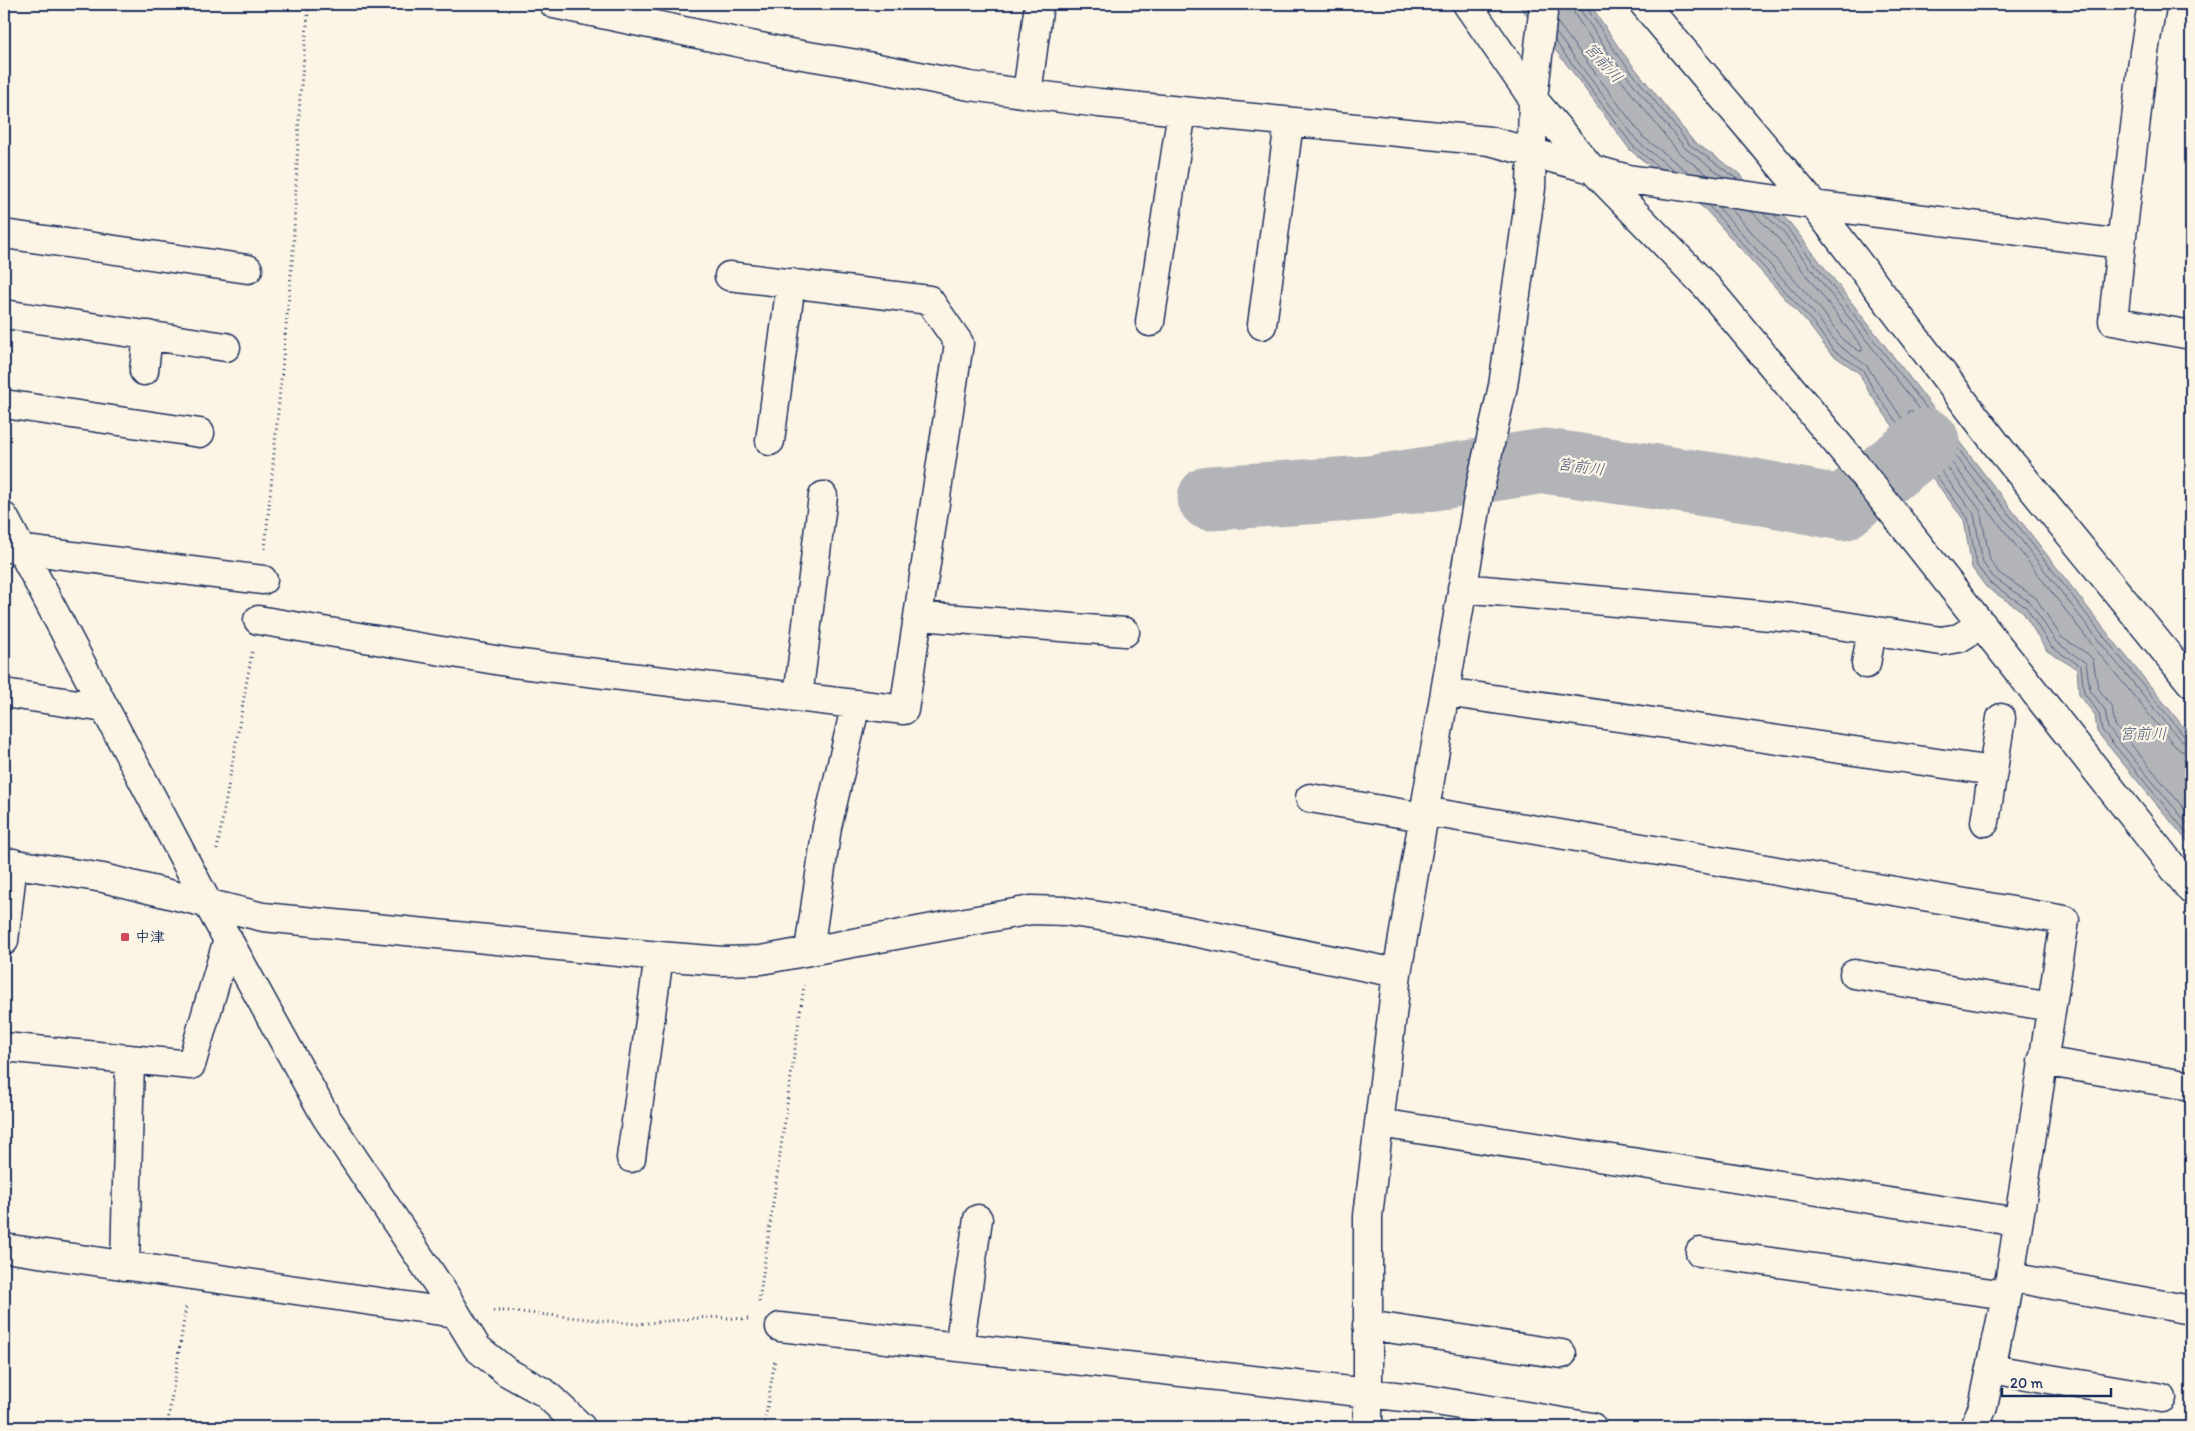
<svg xmlns="http://www.w3.org/2000/svg" width="2195" height="1431" font-family="Itim,'Klee One',sans-serif">
<rect width="100%" height="100%" fill="#fcf5e5"/>
<filter id="ink" filterUnits="userSpaceOnUse"><feTurbulence type="fractalNoise" baseFrequency=".02" numOctaves="2"/><feDisplacementMap in="SourceGraphic" scale="10" xChannelSelector="R" yChannelSelector="G"/><feConvolveMatrix kernelMatrix="1 2 1 2 8 2 1 2 1" color-interpolation-filters="sRGB"/></filter>
<g filter="url(#ink)">
<!-- water -->
<path fill="#b2b4b8" stroke="#767f94" d="M 1518,4 L 1590,4 L 1619,48 L 1693,141 L 1737,172 L 1790,223 L 2112,639 L 2191,736 L 2191,846 L 2097,732 L 2095,715 L 2079,695 L 2077,669 L 2047,651 L 2022,611 L 1986,587 L 1972,568 L 1964,520 L 1922,464 L 1899,486 L 1883,460 L 1900,436 L 1869,392 L 1859,373 L 1830,353 L 1809,325 L 1706,210 L 1630,150 L 1568,66 Z"/>
<g fill="none" stroke-linecap="round" stroke-linejoin="round">
<!-- shore -->
<path stroke="#576482" stroke-width="1" d="M 1572,4 L 1575,15 L 1605,60 L 1679,153 L 1708,175
M 1580,4 L 1581,11 L 1610,55 L 1685,148 L 1724,177
M 1586,4 L 1587,8 L 1615,51 L 1689,144 L 1737,179
M 1557,22 L 1643,137 L 1688,172
M 1556,33 L 1638,142 L 1674,170
M 1555,41 L 1633,146 L 1661,169
M 1708,205 L 1812,321 L 1833,350 L 1863,370 L 1873,389 L 1905,434 L 1904,439 L 1890,460 L 1898,475 L 1902,476 L 1919,460 L 1926,462 L 1968,518 L 1977,566 L 1990,583 L 2026,607 L 2051,647 L 2081,666 L 2084,693 L 2099,713 L 2102,730 L 2191,838
M 1718,207 L 1817,317 L 1838,345 L 1867,366 L 1911,432 L 1910,441 L 1897,459 L 1900,465 L 1903,466 L 1918,453 L 1926,454 L 1931,458 L 1974,514 L 1983,563 L 1994,578 L 2031,603 L 2056,642 L 2086,663 L 2090,690 L 2105,710 L 2108,728 L 2191,828
M 1730,208 L 1823,312 L 1843,340 L 1859,351 L 1862,351 L 1862,347 L 1776,236 L 1751,211
M 1763,213 L 1782,231 L 2103,646 L 2181,741 L 2191,745
M 1774,215 L 1786,227 L 2108,642 L 2185,737 L 2191,739
M 2191,753 L 2181,751 L 2174,745 L 2097,651 L 1912,411 L 1909,411 L 1908,414 L 1918,430 L 1918,445 L 1928,447 L 1935,451 L 1980,510 L 1990,560 L 1999,573 L 2036,598 L 2061,637 L 2088,654 L 2093,660 L 2098,688 L 2112,707 L 2115,725 L 2191,817"/>
<!-- river -->
<path stroke="#b2b4b8" stroke-width="65" d="M 1210,498 L 1369,488 L 1545,461 L 1754,491 L 1842,508 L 1927,441"/>
<defs>
<path id="minor" d="M 554,4 L 784,52 L 857,64 L 970,86 L 1099,103 L 1490,141 L 1628,179 L 1814,205 L 2121,244 L 2113,321 L 2191,335
M 1467,4 L 1533,99 L 1591,168 L 1707,287 L 1861,472 L 2191,890
M 1644,4 L 1814,205 L 2000,449 L 2191,683
M 1027,94 L 1039,4
M 4,234 L 248,269
M 2121,244 L 2144,52 L 2152,4
M 4,314 L 226,347
M 1150,322 L 1182,111
M 1262,325 L 1289,123
M 144,371 L 148,335
M 4,404 L 200,433
M 770,441 L 791,283
M 4,517 L 207,902 L 326,1117 L 443,1292 L 477,1348 L 507,1372 L 545,1393 L 581,1427
M 9,548 L 263,580
M 1462,588 L 1793,618 L 1941,641 L 1959,638 L 1982,624
M 919,616 L 1125,632
M 258,620 L 513,663 L 904,710 L 959,343 L 929,300 L 729,276
M 1866,664 L 1872,630
M 1445,692 L 1993,771
M 4,693 L 105,708
M 798,697 L 823,496
M 1310,798 L 1423,817
M 1424,811 L 2065,920 L 2010,1277 L 1983,1407 L 1974,1427
M 1985,822 L 2001,718
M 4,862 L 103,878 L 263,917 L 659,956 L 723,961 L 761,960 L 1031,910 L 1065,911 L 1154,924 L 1397,973
M 4,941 L 13,863
M 809,950 L 827,827 L 856,704
M 1854,974 L 2051,1007
M 4,1047 L 191,1065 L 228,939
M 2042,1061 L 2191,1086
M 1379,1123 L 2018,1222
M 631,1158 L 659,956
M 4,1248 L 455,1313
M 1700,1252 L 2006,1295
M 125,1266 L 130,1059
M 2010,1277 L 2191,1310
M 1367,1325 L 1562,1354
M 780,1327 L 1430,1400 L 1592,1427
M 959,1347 L 978,1219
M 1991,1369 L 2162,1398
M 1368,1427 L 1368,1216 L 1397,973 L 1479,492 L 1503,386 L 1531,188 L 1533,99 L 1544,4"/>
</defs>
<!-- minor casing -->
<use href="#minor" stroke="#1b2f5e" stroke-width="31"/>
<!-- path -->
<path stroke="#1b2f5e" stroke-width="3" stroke-dasharray="1 4" stroke-linecap="butt" d="M 265,549 L 293,253 L 300,96 L 309,4
M 217,850 L 252,652
M 759,1302 L 804,985
M 493,1311 L 508,1311 L 638,1324 L 709,1317 L 748,1319
M 167,1427 L 186,1307
M 764,1427 L 775,1359"/>
<!-- minor -->
<use href="#minor" stroke="#fcf5e5" stroke-width="28"/>
</g>
</g>
<!-- markers -->
<rect fill="#d1495b" stroke="#fcf5e5" stroke-width="2" x="120" y="932" width="10" height="10" rx="2.5"/>
<g text-anchor="middle" stroke-width="4.5" stroke-linejoin="round" paint-order="stroke">
<!-- poi labels -->
<g font-size="15" font-weight="bold" fill="#1b2f5e" stroke="#fcf5e5" text-anchor="start">
<text x="135" y="942">中津</text>
</g>
<!-- water labels -->
<g font-size="16" font-style="italic" fill="#485779" stroke="#fcf5e5">
<text transform="translate(1604 62) rotate(48)" y="6">宮前川</text>
<text transform="translate(1581 466) rotate(8)" y="6">宮前川</text>
<text x="2143" y="739">宮前川</text>
</g>
</g>
<!-- margin -->
<rect width="2195" height="1431" fill="none" stroke="#fcf5e5" stroke-width="20"/>
<rect x="10" y="10" width="2175" height="1411" fill="none" stroke="#1b2f5e" stroke-width="2" filter="url(#ink)"/>
<!-- scale -->
<path d="M2002 1388v8h109v-8" fill="none" stroke="#1b2f5e" stroke-width="2.5"/>
<text x="2010" y="1388" font-size="15" fill="#1b2f5e" stroke="#fcf5e5" stroke-width="4" paint-order="stroke">20 m</text>
</svg>
